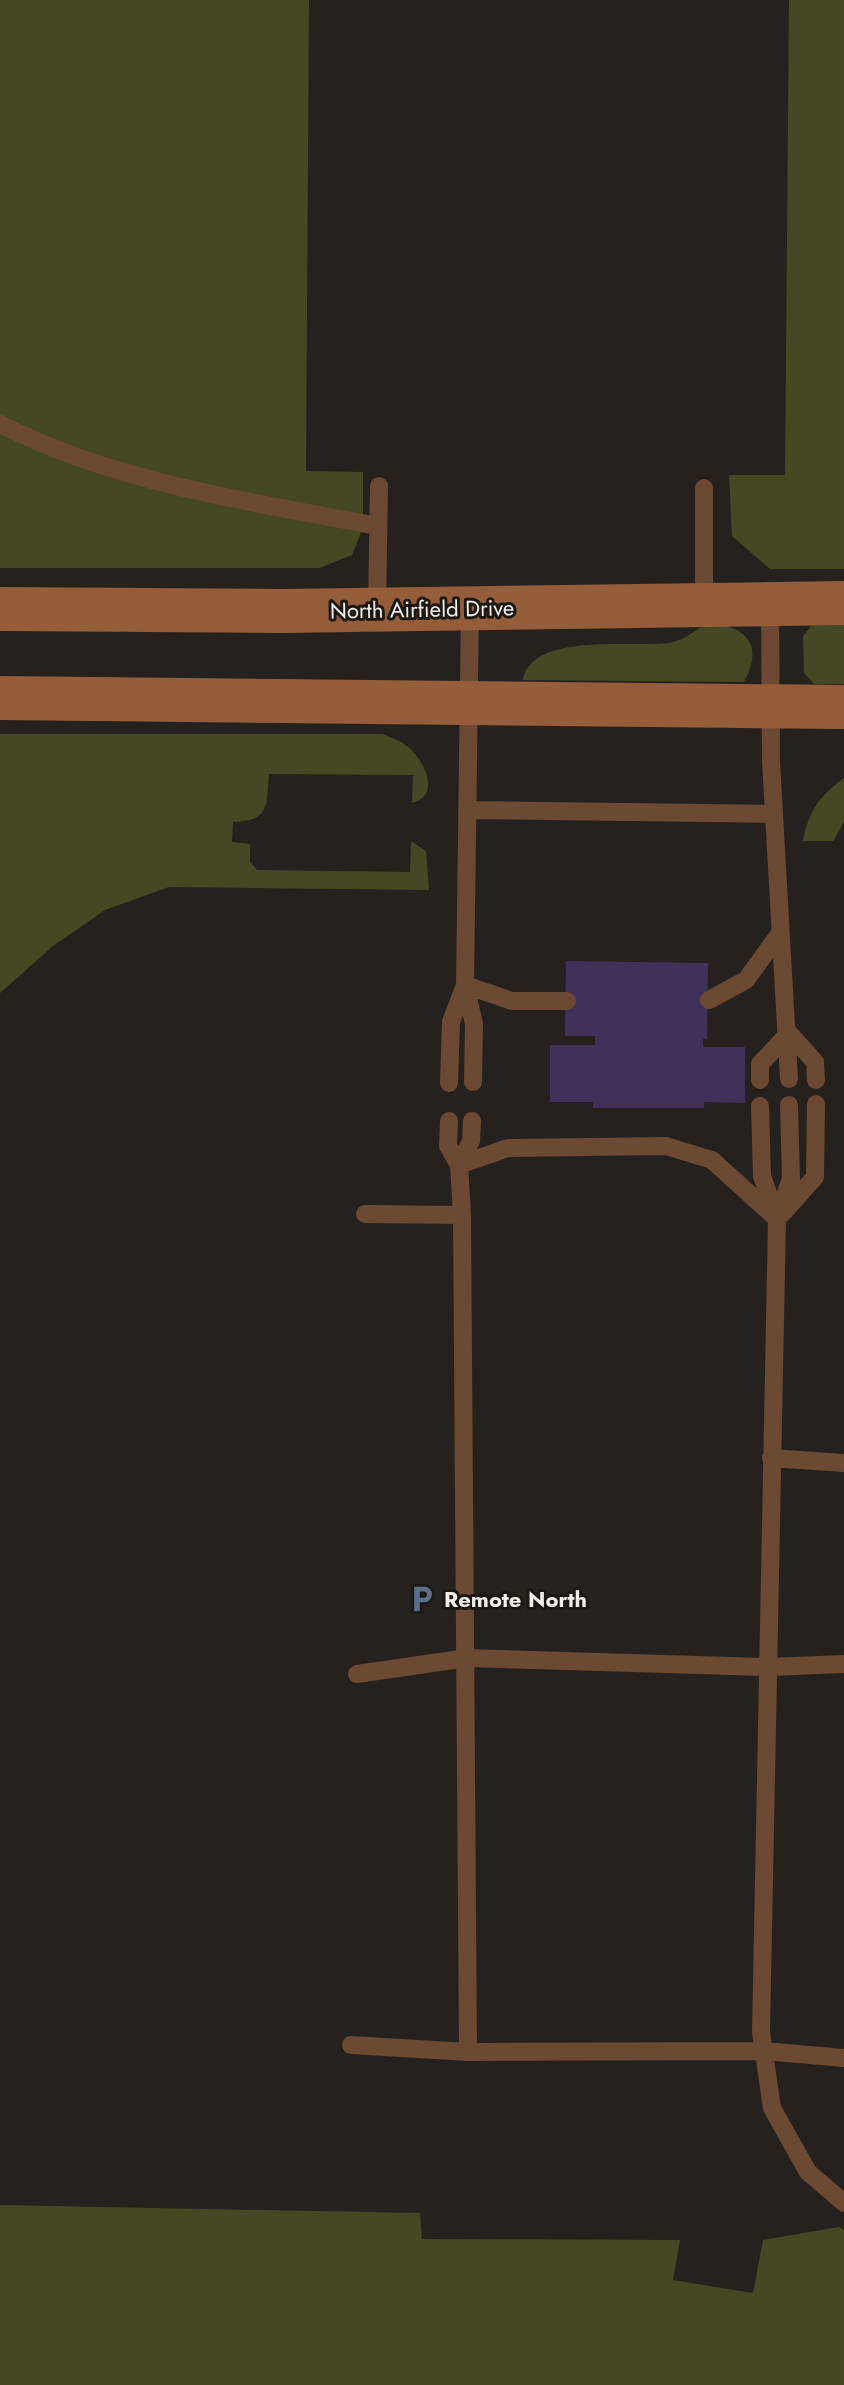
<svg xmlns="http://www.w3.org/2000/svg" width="844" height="2385" font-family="Jost,sans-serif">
<rect width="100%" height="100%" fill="#25211e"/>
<!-- green -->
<path fill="#444923" d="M 0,0 L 309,0 L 306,471 L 363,472 L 363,527 L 352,555 L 319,568 L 0,568 Z
M 789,0 L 844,0 L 844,569 L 770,569 L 732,536 L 729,475 L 785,475 Z
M 708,623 C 747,626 764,645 744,682 L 523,680 C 531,631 635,648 669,643 C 683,641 695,630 708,623 Z
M 844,623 L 844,684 L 814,684 L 804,673 L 803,636 L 812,625 Z
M 0,734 L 383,734 C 391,738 401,741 407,746 C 424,759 442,796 412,803 L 413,775 L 269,774 C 266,805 271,821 233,822 L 232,842 L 250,844 L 250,862 L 257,870 L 410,872 L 411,841 L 426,851 L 429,890 L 169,887 L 105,910 L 53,946 L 0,993 Z
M 844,778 L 844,822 L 833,841 L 803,841 C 809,811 819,796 844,778 Z
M 0,2205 L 420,2213 L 422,2239 L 680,2240 L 673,2280 L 753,2293 L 763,2240 L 839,2227 L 844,2230 L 844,2385 L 0,2385 Z"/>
<!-- building -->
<path fill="#3f3159" d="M 566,961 L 708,963 L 707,1039 L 703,1039 L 703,1047 L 745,1047 L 745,1103 L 704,1102 L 704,1108 L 593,1108 L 593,1102 L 550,1102 L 550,1045 L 595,1045 L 595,1036 L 565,1036 Z"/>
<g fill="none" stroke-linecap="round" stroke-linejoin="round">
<!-- service -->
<path stroke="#6c4933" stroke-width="18" d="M 0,424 C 116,483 251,502 378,526
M 770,603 L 771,761 L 789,1079
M 704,605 L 704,488
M 470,609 L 465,985 L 512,1001 L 567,1001
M 377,610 L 379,486
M 467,810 L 774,814
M 465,985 L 474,1024 L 473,1082
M 709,1000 L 746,980 L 780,933
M 760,1080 L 760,1064 L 789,1033 L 815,1062 L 816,1080
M 449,1083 L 451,1022 L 465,985
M 789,1105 L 791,1179 L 777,1219 L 761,2032 L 772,2108 L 808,2172 L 844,2203
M 760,1106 L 762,1176 L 776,1216
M 449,1121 L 448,1146 L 459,1165 L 462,1215 L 468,2052 L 764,2051 L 844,2058
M 459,1165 L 508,1148 L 666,1146 L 712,1160 L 777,1219
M 459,1165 L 471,1141 L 472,1121
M 365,1214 L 462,1215
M 782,1214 L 815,1177 L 816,1104
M 771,1458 L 844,1463
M 357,1674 L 467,1658 L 768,1667 L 844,1664
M 351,2045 L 468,2052"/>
<!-- secondary -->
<path stroke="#955d3a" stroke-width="44" d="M 0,609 L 282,611 L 844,603
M 0,698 L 844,707"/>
</g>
<!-- icons -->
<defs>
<symbol id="parking-bare" viewBox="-9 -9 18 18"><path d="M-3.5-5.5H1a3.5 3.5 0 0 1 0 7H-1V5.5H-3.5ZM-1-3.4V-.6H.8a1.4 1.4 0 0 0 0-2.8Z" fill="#5c6f8a" stroke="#1b1815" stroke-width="2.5" paint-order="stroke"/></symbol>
</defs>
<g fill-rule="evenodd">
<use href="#parking-bare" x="402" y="1579" width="40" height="40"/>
</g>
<g text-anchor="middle" stroke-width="6" stroke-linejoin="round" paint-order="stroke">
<!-- street labels -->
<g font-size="22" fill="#f0eeec" stroke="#1b1815">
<text transform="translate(422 609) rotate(-1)" y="8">North Airfield Drive</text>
</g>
<!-- poi labels -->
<g font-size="22" font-weight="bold" fill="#f0eeec" stroke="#1b1815" text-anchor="start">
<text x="444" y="1607">Remote North</text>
</g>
</g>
</svg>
